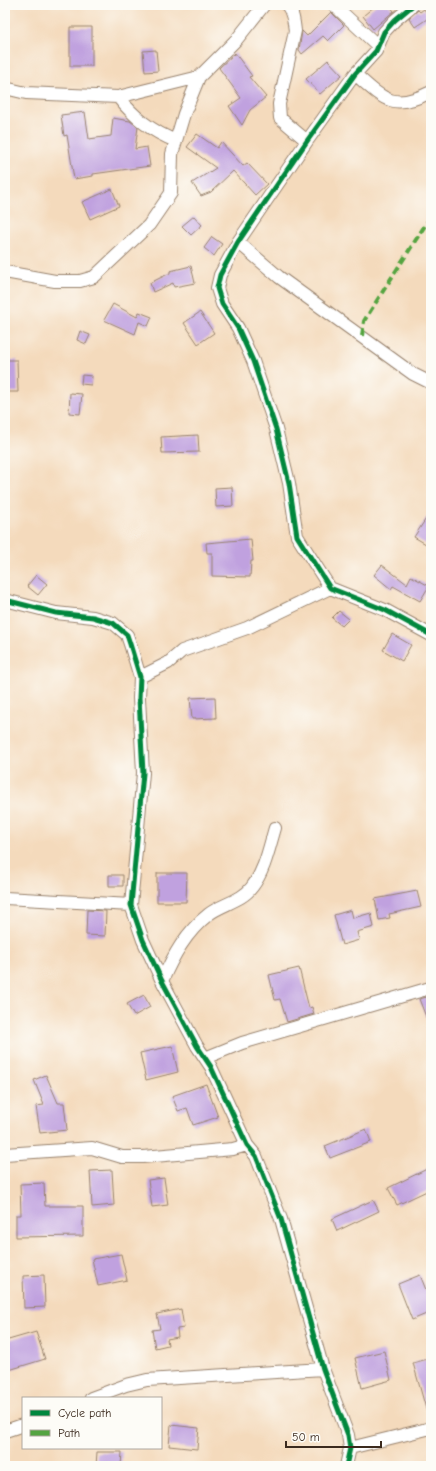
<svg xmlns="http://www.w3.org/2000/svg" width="436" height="1471" font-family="'Comic Neue',sans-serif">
<rect width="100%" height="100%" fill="#fdfcf7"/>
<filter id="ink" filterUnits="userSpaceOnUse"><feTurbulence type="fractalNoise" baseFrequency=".025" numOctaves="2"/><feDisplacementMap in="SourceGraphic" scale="8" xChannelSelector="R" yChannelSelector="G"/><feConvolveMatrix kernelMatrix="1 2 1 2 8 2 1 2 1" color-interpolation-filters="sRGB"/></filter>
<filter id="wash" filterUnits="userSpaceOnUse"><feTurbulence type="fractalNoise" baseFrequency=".012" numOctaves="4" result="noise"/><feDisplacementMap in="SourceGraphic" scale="16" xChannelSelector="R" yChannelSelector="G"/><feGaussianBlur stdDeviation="0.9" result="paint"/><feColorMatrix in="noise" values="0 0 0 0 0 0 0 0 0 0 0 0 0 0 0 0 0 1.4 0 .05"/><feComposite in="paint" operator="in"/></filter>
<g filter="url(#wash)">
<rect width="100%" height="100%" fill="#f4dabc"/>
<g id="blocks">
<!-- building -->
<path fill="#c0a1df" d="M 376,5 L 389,5 L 394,11 L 373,29 L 363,16 Z
M 424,9 L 430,17 L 415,27 L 409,18 L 418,10 L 420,12 Z
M 331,12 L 344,25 L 328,41 L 323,36 L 302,54 L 299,50 L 302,31 L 307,36 Z
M 70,27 L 92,27 L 92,66 L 70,66 Z
M 156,50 L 158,71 L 145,72 L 143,51 Z
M 235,53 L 252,76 L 249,77 L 266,97 L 250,110 L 242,125 L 229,106 L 241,98 L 219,68 Z
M 328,60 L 342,75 L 320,94 L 306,79 Z
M 85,112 L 89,139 L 111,136 L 113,118 L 130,121 L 138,127 L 135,149 L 147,147 L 150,166 L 93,174 L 93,176 L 74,179 L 67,135 L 64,136 L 61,115 Z
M 197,134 L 217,148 L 221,142 L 243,166 L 247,163 L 267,184 L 255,195 L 233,171 L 211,192 L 201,196 L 192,183 L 216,168 L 187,147 Z
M 112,189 L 119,206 L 90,219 L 82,202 Z
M 194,216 L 202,225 L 191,235 L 182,226 Z
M 212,237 L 222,244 L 214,256 L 204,248 Z
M 191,266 L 195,283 L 174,287 L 173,283 L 153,292 L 150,283 L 170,273 L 170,271 Z
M 113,304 L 137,317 L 139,312 L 152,317 L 148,326 L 139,322 L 135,334 L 104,320 Z
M 200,312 L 214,333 L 198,344 L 184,323 Z
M 80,331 L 90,335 L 86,344 L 77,340 Z
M 5,360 L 17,360 L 18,392 L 5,392 Z
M 82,375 L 92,376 L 91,385 L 81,384 Z
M 70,393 L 82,394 L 80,414 L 69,413 Z
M 198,435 L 199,452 L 162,453 L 161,437 Z
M 232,487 L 233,506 L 216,507 L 215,488 Z
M 431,511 L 431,547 L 414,537 Z
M 251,539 L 253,561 L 251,561 L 250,577 L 212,576 L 212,553 L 207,553 L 206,543 Z
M 382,565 L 407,584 L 411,576 L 429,586 L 420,601 L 393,586 L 391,589 L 374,575 Z
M 36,575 L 47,584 L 38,595 L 27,586 Z
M 339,611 L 349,619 L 342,626 L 332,618 Z
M 392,634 L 411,645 L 402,661 L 383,650 Z
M 215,697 L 216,718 L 192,719 L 190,698 Z
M 157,873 L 187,873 L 186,902 L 157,902 Z
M 109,875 L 123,875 L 123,886 L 109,886 Z
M 417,891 L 421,907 L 389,914 L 390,918 L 379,920 L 375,899 Z
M 87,910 L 106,911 L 105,936 L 86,935 Z
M 351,910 L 353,918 L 371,913 L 374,927 L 357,932 L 359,940 L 342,945 L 334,915 Z
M 299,968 L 309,1008 L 312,1007 L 314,1014 L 287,1022 L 280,999 L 275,1000 L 269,975 Z
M 144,995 L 150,1007 L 134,1016 L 127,1004 Z
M 431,996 L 431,1027 L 430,1027 L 419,999 Z
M 172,1046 L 178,1072 L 146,1080 L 140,1053 Z
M 46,1075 L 58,1103 L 64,1103 L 67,1130 L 40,1133 L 36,1106 L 44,1105 L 34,1080 Z
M 206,1084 L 218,1117 L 193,1125 L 187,1108 L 178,1111 L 172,1096 Z
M 366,1129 L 371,1142 L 330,1158 L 325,1146 Z
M 431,1167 L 431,1189 L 397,1205 L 388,1188 Z
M 112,1170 L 114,1205 L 92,1207 L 90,1171 Z
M 164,1178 L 168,1205 L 152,1207 L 148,1180 Z
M 44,1183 L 45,1206 L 83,1206 L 83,1236 L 16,1237 L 16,1215 L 21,1215 L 20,1184 Z
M 373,1200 L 379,1211 L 337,1231 L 332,1219 Z
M 121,1254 L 127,1280 L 98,1286 L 92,1259 Z
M 44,1275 L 45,1307 L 24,1308 L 23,1276 Z
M 420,1275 L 431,1302 L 431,1312 L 412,1320 L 398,1284 Z
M 181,1309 L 184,1328 L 177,1329 L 178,1337 L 167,1339 L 168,1345 L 155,1348 L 152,1330 L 160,1329 L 157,1314 Z
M 36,1332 L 45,1359 L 9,1370 L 5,1357 L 5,1341 Z
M 384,1351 L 391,1380 L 362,1388 L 355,1358 Z
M 431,1358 L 431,1416 L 428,1416 L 413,1363 Z
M 171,1425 L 199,1428 L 197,1449 L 169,1446 Z
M 97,1452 L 122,1452 L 121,1466 L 96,1466 Z"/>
</g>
</g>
<g filter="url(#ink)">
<use href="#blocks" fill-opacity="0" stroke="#98826d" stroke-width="1"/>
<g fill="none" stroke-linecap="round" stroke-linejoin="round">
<defs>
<path id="street" d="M 287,5 C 293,12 294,22 295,31 L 279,104 L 280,118 L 307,141
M 334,5 L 378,46
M 413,5 L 395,20 L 384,32 L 376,51 L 355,74 L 307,141 L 238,242 L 220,275 L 217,288 L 222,304 L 238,328 L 253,361 L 276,429 L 289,483 L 297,536 L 330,588 L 385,610 L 431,635
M 355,74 C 384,100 393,111 431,92
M 5,88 L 26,93 L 118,97 L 199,77
M 118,97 C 135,118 151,131 176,141
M 238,242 L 279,277 L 413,374 L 431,383
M 5,272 L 55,281 L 80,281 L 94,277 L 149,225 L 171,193 L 172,154 L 184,114 L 199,77 L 237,39 L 264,5
M 5,600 L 56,613 L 93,617 L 113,623 L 127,635 L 130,644 L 140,677 L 139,698 L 143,773 L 131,905 L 143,940 L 162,981 L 197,1046 L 211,1067 L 247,1145 L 256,1156 L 281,1219 L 323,1369 L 348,1435 L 350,1448 L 346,1466
M 140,677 L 168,663 L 182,651 L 247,628 L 330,588
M 5,898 L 131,905
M 162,981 C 173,956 186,932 209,914 C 222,904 242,901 252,887 C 265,870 269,848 275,828
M 205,1058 L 242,1043 L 430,988
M 5,1154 L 92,1148 L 122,1157 L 143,1157 L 233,1149 L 247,1145
M 91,1398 L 126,1385 L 147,1380 L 323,1369
M 5,1431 L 23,1425
M 350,1448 L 431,1428"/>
</defs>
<!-- street casing -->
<use href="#street" stroke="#98826d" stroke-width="14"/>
<!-- street -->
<use href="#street" stroke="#fff" stroke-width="12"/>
<!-- quiet -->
<path stroke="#54a441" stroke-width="4" stroke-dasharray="8 4" stroke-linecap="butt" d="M 362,336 L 364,321 L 431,216"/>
<defs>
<path id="cycleway" d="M 413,5 L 395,20 L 384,32 L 376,51 L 355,74 L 307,141 L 238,242 L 220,275 L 217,288 L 222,304 L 238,328 L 253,361 L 276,429 L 289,483 L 297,536 L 330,588 L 385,610 L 431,635
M 5,600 L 56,613 L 93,617 L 113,623 L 127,635 L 130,644 L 140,677 L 139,698 L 143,773 L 131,905 L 143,940 L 162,981 L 197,1046 L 211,1067 L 247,1145 L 256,1156 L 281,1219 L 323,1369 L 348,1435 L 350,1448 L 346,1466"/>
</defs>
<!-- cycleway casing -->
<use href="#cycleway" stroke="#fdfcf7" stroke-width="8"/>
<!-- cycleway -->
<use href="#cycleway" stroke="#00873e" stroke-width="5"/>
</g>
</g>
<!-- margin -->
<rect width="436" height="1471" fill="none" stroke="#fdfcf7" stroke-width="20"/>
<!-- legend -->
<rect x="22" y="1397" width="140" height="52" fill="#fdfcf7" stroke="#afa8a0"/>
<rect x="30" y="1410" width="20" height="6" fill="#00873e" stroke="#afa8a0"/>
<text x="58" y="1417" font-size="12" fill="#3b2a1e">Cycle path</text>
<rect x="30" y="1430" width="20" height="6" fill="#54a441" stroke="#afa8a0"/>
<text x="58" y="1437" font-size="12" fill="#3b2a1e">Path</text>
<!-- scale -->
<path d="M286 1441v6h95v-6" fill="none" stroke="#3b2a1e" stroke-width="2"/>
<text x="292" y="1441" font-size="12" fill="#3b2a1e" stroke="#fdfcf7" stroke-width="3" paint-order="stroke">50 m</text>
</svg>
